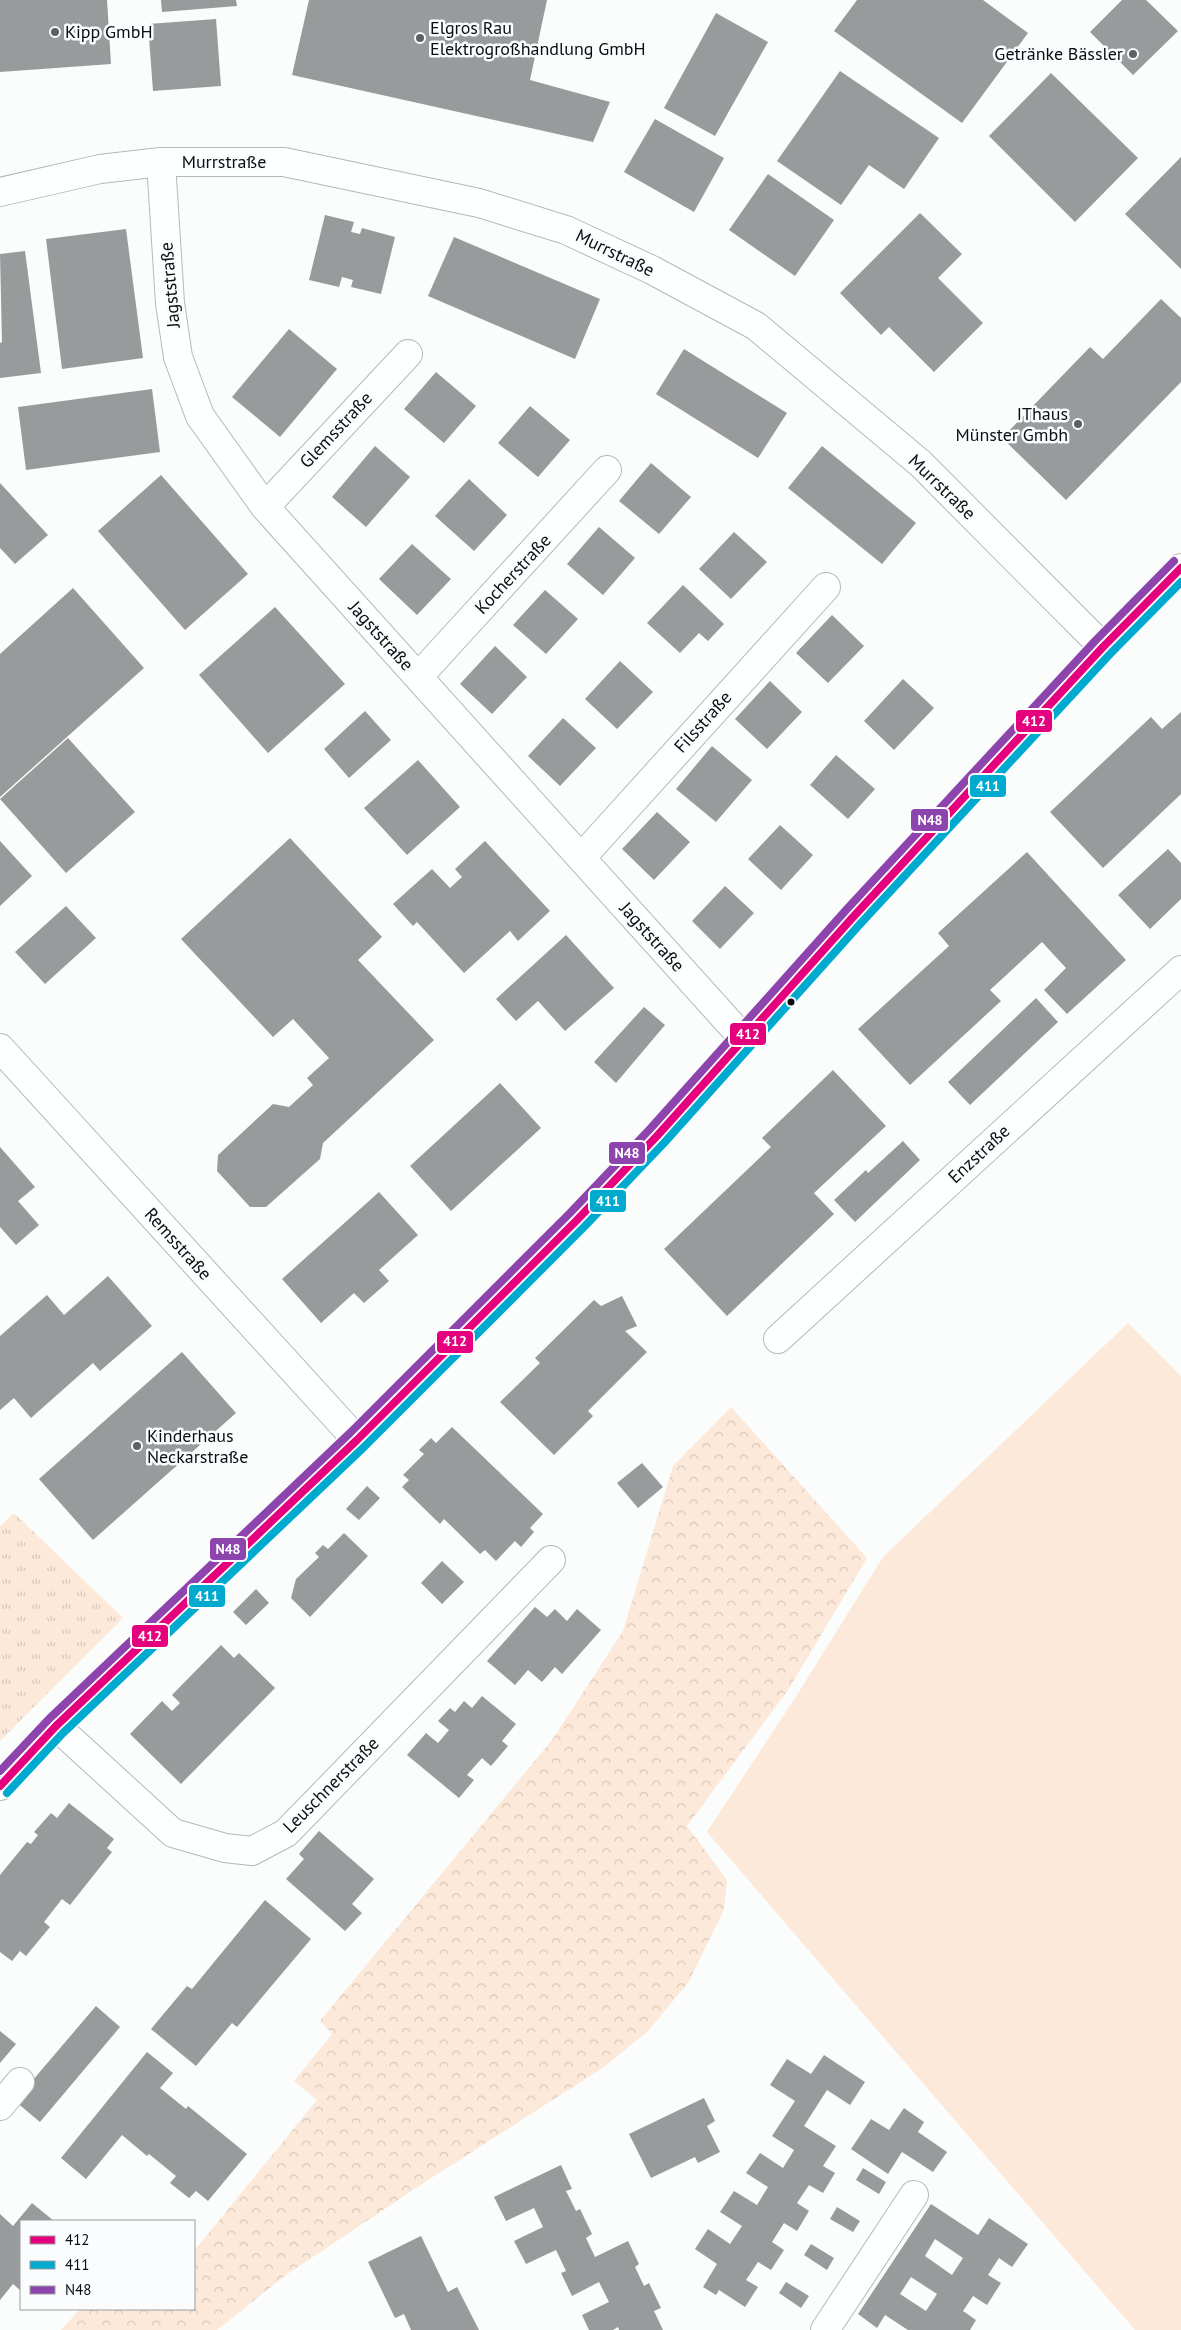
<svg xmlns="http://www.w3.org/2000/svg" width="1181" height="2330" font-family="'PT Sans',sans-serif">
<defs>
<pattern id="grass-tufts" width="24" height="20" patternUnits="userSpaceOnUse" patternTransform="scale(1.25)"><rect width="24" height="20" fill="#fde9d9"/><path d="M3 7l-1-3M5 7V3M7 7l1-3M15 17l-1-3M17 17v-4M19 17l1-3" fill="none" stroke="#d8c7b9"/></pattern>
<pattern id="park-crowns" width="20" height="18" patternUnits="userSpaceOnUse" patternTransform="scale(1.25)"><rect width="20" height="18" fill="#fde9d9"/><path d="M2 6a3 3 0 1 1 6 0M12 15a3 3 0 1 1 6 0" fill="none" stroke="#d8c7b9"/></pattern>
</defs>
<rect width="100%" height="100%" fill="#fbfcfc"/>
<!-- grass -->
<path fill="url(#grass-tufts)" d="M 14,1513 L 123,1618 L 0,1741 L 0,1526 Z"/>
<!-- park -->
<path fill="url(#park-crowns)" d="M 731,1407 L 867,1558 L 788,1690 L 687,1826 L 727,1880 L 724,1910 L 688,1983 L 648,2031 L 604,2067 L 422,2184 L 286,2275 L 217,2330 L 61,2330 L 80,2309 L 194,2309 L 194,2251 L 317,2100 L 294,2081 L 332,2034 L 320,2021 L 552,1740 L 623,1631 L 673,1466 Z"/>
<!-- garden -->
<path fill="#fde9d9" d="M 1128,1323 L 1181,1376 L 1181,2330 L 1135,2330 L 707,1832 L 795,1698 L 883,1557 Z"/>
<!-- building -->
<path fill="#999a9b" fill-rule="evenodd" d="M 0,0 L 107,0 L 111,64 L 0,72 Z
M 161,0 L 236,0 L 237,6 L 162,12 Z
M 309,0 L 547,0 L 530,80 L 610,102 L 593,142 L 292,75 Z
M 857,0 L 983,0 L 1028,33 L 962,123 L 834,31 Z
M 1122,0 L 1146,0 L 1178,31 L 1133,75 L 1090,32 Z
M 716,13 L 768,42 L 715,136 L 664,108 Z
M 216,19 L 221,86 L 153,91 L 148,24 Z
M 840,71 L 939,138 L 904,189 L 869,165 L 841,205 L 777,161 Z
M 1051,73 L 1138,158 L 1075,222 L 989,136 Z
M 655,119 L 724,158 L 694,212 L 624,172 Z
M 1181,157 L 1181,269 L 1125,214 Z
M 768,174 L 834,220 L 795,276 L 729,230 Z
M 920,213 L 962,254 L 938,278 L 983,323 L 934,372 L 889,327 L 881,335 L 840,293 Z
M 325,215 L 354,222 L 351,232 L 360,234 L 362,228 L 395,237 L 381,294 L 351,287 L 353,280 L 342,277 L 339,287 L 309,280 Z
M 126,229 L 143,358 L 62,369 L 46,239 Z
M 454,237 L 600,299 L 575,359 L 428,296 Z
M 25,251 L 41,373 L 0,378 L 0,343 L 2,342 L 0,254 Z
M 1161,299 L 1181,318 L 1181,382 L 1066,500 L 1002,438 L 1090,347 L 1103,359 Z
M 289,329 L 337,369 L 280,437 L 232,397 Z
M 684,349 L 787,413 L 758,458 L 656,394 Z
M 436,372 L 476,406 L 444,443 L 404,409 Z
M 152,389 L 160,452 L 26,470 L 18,407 Z
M 530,406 L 570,440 L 538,477 L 498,443 Z
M 375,446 L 410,477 L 366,527 L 332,497 Z
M 822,446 L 916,523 L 882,564 L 788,488 Z
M 651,463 L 691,497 L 659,534 L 619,501 Z
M 161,475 L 248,574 L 185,630 L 98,531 Z
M 469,479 L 507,515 L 474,551 L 435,516 Z
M 0,483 L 48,535 L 15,564 L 0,548 Z
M 599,527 L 635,558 L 603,595 L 567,564 Z
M 734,532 L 767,562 L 731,599 L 699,569 Z
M 412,544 L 451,579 L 417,615 L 379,579 Z
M 683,585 L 724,624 L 708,641 L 699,633 L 680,653 L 647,623 Z
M 73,588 L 144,668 L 0,797 L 0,654 Z
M 545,590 L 578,619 L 546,654 L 513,625 Z
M 275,607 L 345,684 L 268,753 L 199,675 Z
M 832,615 L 864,646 L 828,683 L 796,653 Z
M 495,646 L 527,677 L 492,714 L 460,684 Z
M 620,661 L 653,692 L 617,729 L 585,699 Z
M 903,679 L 934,708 L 894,750 L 864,721 Z
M 770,681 L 802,712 L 767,749 L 735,719 Z
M 365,711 L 391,740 L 349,778 L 324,749 Z
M 1181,712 L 1181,794 L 1103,868 L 1050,812 L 1151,717 L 1162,729 Z
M 563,718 L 596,748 L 560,786 L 528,756 Z
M 68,738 L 135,812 L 66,873 L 0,799 Z
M 712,746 L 752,780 L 716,822 L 676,789 Z
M 836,755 L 875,789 L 848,819 L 810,785 Z
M 418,760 L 460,807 L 407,855 L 364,808 Z
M 657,812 L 690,842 L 654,880 L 622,849 Z
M 780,825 L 813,855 L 781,890 L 748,859 Z
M 290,838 L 382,937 L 358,960 L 434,1040 L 323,1143 L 320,1159 L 266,1207 L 250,1207 L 217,1171 L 218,1155 L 273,1104 L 289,1107 L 313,1085 L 307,1078 L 329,1058 L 293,1019 L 273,1037 L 181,939 Z
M 0,841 L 32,876 L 0,906 Z
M 485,841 L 550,911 L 518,941 L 510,931 L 464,973 L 417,922 L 413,926 L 393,904 L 432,869 L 450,888 L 462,877 L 455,869 Z
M 1168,849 L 1181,863 L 1181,899 L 1150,929 L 1118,895 Z
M 1027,852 L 1126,960 L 1067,1014 L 1044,990 L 1066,968 L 1042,942 L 990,990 L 1001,1001 L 910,1085 L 858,1029 L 949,946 L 938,933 Z
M 725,886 L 754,913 L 720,949 L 692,921 Z
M 66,906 L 96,938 L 45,984 L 15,952 Z
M 566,935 L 614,988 L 565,1031 L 538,1001 L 516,1021 L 496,999 Z
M 1036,998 L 1058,1022 L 970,1105 L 948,1082 Z
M 644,1007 L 665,1025 L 616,1083 L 594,1062 Z
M 833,1070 L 886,1126 L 814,1193 L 834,1214 L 727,1316 L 664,1249 L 771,1147 L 762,1138 Z
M 500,1083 L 541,1128 L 451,1211 L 410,1166 Z
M 903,1141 L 920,1160 L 855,1222 L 834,1200 L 866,1170 L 868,1173 Z
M 0,1147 L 35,1187 L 18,1201 L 39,1225 L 16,1245 L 0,1227 Z
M 379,1192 L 418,1235 L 379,1270 L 389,1281 L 364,1303 L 354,1293 L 321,1323 L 282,1279 Z
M 108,1276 L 152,1326 L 100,1371 L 93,1363 L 31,1418 L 14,1398 L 0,1410 L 0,1336 L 47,1295 L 64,1315 Z
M 622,1296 L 637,1326 L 625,1331 L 647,1352 L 588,1411 L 593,1416 L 554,1455 L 500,1402 L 540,1363 L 535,1358 L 594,1300 L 601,1306 Z
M 182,1352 L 236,1413 L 93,1540 L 39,1479 Z
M 452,1427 L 543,1514 L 530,1528 L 534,1532 L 521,1547 L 515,1541 L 496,1561 L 485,1550 L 480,1554 L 444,1519 L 440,1524 L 402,1487 L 409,1480 L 403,1475 L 424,1454 L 419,1450 L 431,1438 L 436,1443 Z
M 642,1463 L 663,1487 L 638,1508 L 617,1483 Z
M 367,1486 L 380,1498 L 359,1520 L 346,1509 Z
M 344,1533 L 368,1556 L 310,1617 L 291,1598 L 296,1579 L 319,1557 L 315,1553 L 323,1545 L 328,1549 Z
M 442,1561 L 464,1582 L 442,1604 L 421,1583 Z
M 256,1589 L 269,1603 L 246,1625 L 233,1612 Z
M 535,1607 L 547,1617 L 555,1609 L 567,1621 L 577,1609 L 601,1630 L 562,1674 L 555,1667 L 542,1682 L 528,1670 L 515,1685 L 487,1661 Z
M 221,1645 L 234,1658 L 239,1653 L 275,1688 L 181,1784 L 130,1734 L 162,1701 L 172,1711 L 180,1703 L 172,1695 Z
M 482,1696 L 516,1724 L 502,1741 L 508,1746 L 491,1766 L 482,1758 L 467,1775 L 474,1780 L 459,1798 L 407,1755 L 426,1733 L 438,1743 L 449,1730 L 438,1721 L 450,1708 L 455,1712 L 464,1701 L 472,1708 Z
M 69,1803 L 114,1839 L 107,1848 L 112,1852 L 70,1905 L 62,1899 L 44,1922 L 50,1927 L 26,1956 L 20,1951 L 12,1961 L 0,1952 L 0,1875 L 27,1842 L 31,1844 L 38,1835 L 34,1832 L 51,1813 L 57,1818 Z
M 319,1831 L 374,1879 L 352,1904 L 362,1913 L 345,1931 L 286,1879 L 304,1859 L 299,1854 Z
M 265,1900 L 311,1939 L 237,2027 L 232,2023 L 196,2066 L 151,2029 L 187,1986 L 192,1989 Z
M 96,2006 L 120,2027 L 40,2122 L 15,2101 Z
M 0,2031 L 16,2044 L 0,2063 Z
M 147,2052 L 173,2073 L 160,2088 L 186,2109 L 188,2106 L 247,2154 L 208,2201 L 196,2191 L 189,2198 L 170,2183 L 176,2176 L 149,2154 L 147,2156 L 122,2135 L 86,2179 L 61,2158 Z
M 824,2055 L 865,2082 L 850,2105 L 827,2090 L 804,2126 L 836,2146 L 823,2166 L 835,2173 L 823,2193 L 809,2185 L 797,2203 L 809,2211 L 797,2231 L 784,2223 L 772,2242 L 784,2250 L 771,2270 L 758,2262 L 746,2280 L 758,2287 L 745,2307 L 719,2290 L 716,2295 L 703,2287 L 717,2264 L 695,2249 L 708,2229 L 730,2244 L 742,2226 L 720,2212 L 734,2191 L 757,2205 L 768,2187 L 746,2173 L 760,2153 L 783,2168 L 794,2150 L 772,2136 L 795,2101 L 770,2085 L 787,2059 L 811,2074 Z
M 704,2098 L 715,2121 L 707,2126 L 720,2152 L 698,2163 L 695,2157 L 651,2178 L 629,2134 Z
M 904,2108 L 924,2122 L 918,2132 L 947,2152 L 933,2172 L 902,2152 L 888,2174 L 851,2149 L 871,2119 L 889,2130 Z
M 561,2165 L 572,2189 L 566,2191 L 576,2211 L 580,2209 L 592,2234 L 586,2238 L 595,2257 L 628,2241 L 639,2264 L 635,2267 L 644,2286 L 649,2283 L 661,2308 L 654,2311 L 663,2330 L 619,2330 L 618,2327 L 613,2330 L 589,2330 L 582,2315 L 609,2302 L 599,2282 L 572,2296 L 561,2273 L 566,2271 L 556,2250 L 526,2264 L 514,2241 L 543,2227 L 534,2208 L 506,2221 L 494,2197 Z
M 863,2168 L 886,2182 L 879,2194 L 856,2180 Z
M 32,2203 L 54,2221 L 21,2221 L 21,2291 L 13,2284 L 0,2300 L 0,2214 L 13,2226 Z
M 931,2204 L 978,2235 L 989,2218 L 1028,2244 L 1012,2267 L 999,2258 L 988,2275 L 1001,2283 L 987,2305 L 973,2296 L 963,2311 L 976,2320 L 970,2330 L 908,2330 L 885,2315 L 877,2328 L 858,2314 ZM 935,2239 L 963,2258 L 952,2275 L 925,2256 ZM 911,2277 L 937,2294 L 926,2311 L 900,2294 Z
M 837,2207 L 860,2221 L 853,2232 L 830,2219 Z
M 421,2236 L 448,2292 L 457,2287 L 479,2330 L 411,2330 L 404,2314 L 395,2318 L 368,2262 Z
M 811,2244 L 834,2258 L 827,2270 L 804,2255 Z
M 786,2282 L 809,2296 L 801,2308 L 779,2293 Z"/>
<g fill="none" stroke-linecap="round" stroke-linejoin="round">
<defs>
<path id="minor" d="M 161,162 L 170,303 L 178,357 L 200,416 L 265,507 L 744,1039
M 0,192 L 100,169 L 161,162 L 284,162 L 479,203 L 566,230 L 652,270 L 756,326 L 920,463 L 1103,647
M 265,507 L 408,354
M 418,677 L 607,470
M 581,858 L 826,587
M 0,1048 L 357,1440
M 778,1339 L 1181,970
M 56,1726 L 173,1833 L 225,1848 L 252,1851 L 286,1833 L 551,1560
M 0,1786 L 56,1726 L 357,1440 L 577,1220 L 657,1136 L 854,916 L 1103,647 L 1181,568
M 0,2106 L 20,2082
M 825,2330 L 914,2195"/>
</defs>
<!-- minor casing -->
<use href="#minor" stroke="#b6b8b9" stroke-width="30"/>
<!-- minor -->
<use href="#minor" stroke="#feffff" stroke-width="28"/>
<defs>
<path id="bus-1" d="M 0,1786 L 56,1726 L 357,1440 L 577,1220 L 657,1136 L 854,916 L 1103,647 L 1181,568"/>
<path id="bus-2" d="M 7,1793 L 63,1733 L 364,1447 L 584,1227 L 664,1143 L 861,923 L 1110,654 L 1181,582"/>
<path id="bus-3" d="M 0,1771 L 49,1719 L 350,1433 L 570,1213 L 650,1129 L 847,909 L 1096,640 L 1174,561"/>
</defs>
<!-- bus-1 casing -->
<use href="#bus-1" stroke="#fafcfd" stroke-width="11"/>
<!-- bus-2 casing -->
<use href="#bus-2" stroke="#fafcfd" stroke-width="11"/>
<!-- bus-3 casing -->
<use href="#bus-3" stroke="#fafcfd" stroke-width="11"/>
<!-- bus-1 -->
<use href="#bus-1" stroke="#e5007d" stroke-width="8"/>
<!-- bus-2 -->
<use href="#bus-2" stroke="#00a9ce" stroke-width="8"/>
<!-- bus-3 -->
<use href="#bus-3" stroke="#8e44ad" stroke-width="8"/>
</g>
<!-- markers -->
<g fill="#5e6163" stroke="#fafcfd" stroke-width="2">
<circle cx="55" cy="32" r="5"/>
<circle cx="420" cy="38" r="5"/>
<circle cx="1133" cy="54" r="5"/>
<circle cx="1078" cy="424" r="5"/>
<circle cx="137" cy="1446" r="5"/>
</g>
<circle fill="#0a0e10" stroke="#fafcfd" stroke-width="2" cx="791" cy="1002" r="4.5"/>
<g text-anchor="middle" stroke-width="5" stroke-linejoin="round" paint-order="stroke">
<!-- poi labels -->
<g font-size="18" fill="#0a0e10" stroke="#fafcfd" text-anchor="start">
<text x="430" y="34">Elgros Rau<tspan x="430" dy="21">Elektrogroßhandlung GmbH</tspan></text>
<text x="65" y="38">Kipp GmbH</text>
<text x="1123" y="60" text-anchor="end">Getränke Bässler</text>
<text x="1068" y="420" text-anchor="end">IThaus<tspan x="1068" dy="21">Münster Gmbh</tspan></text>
<text x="147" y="1442">Kinderhaus<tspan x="147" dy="21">Neckarstraße</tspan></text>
</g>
<!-- street labels -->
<g font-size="18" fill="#0a0e10" stroke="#fafcfd">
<text x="224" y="168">Murrstraße</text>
<text transform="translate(615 253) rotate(26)" y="6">Murrstraße</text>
<text transform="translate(170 285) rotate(-95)" y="6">Jagststraße</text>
<text transform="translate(336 430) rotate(-47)" y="6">Glemsstraße</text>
<text transform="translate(942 487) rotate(44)" y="6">Murrstraße</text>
<text transform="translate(513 574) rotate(-47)" y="6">Kocherstraße</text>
<text transform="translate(381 636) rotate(48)" y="6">Jagststraße</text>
<text transform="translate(703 722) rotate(-48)" y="6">Filsstraße</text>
<text transform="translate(652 937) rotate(48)" y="6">Jagststraße</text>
<text transform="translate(979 1154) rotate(-43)" y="6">Enzstraße</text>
<text transform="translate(178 1244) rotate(48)" y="6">Remsstraße</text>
<text transform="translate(331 1785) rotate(-45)" y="6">Leuschnerstraße</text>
</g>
</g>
<g stroke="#fafcfd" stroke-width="2">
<rect x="1015" y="709" width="38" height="24" rx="5" fill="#e5007d"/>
<rect x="969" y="774" width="38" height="24" rx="5" fill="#00a9ce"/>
<rect x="910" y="808" width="39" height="24" rx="5" fill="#8e44ad"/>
<rect x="729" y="1022" width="38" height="24" rx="5" fill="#e5007d"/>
<rect x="608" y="1141" width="38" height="24" rx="5" fill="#8e44ad"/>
<rect x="589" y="1189" width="38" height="24" rx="5" fill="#00a9ce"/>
<rect x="436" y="1330" width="38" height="24" rx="5" fill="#e5007d"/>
<rect x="209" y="1537" width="38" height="24" rx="5" fill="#8e44ad"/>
<rect x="188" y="1584" width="38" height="24" rx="5" fill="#00a9ce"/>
<rect x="131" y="1624" width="38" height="24" rx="5" fill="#e5007d"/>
</g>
<g font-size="14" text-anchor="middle" font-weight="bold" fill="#fff">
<text x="1034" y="726">412</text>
<text x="988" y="791">411</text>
<text x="930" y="825">N48</text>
<text x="748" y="1039">412</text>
<text x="627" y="1158">N48</text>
<text x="608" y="1206">411</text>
<text x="455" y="1346">412</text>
<text x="228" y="1554">N48</text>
<text x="207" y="1601">411</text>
<text x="150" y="1641">412</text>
</g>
<!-- legend -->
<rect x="20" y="2220" width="175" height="90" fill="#fafcfd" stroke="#9a9d9e"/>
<rect x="30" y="2236" width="25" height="8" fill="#e5007d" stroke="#9a9d9e"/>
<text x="65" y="2245" font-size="15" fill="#0a0e10">412</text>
<rect x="30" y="2261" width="25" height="8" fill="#00a9ce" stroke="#9a9d9e"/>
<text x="65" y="2270" font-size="15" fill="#0a0e10">411</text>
<rect x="30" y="2286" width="25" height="8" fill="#8e44ad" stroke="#9a9d9e"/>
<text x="65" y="2295" font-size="15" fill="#0a0e10">N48</text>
</svg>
